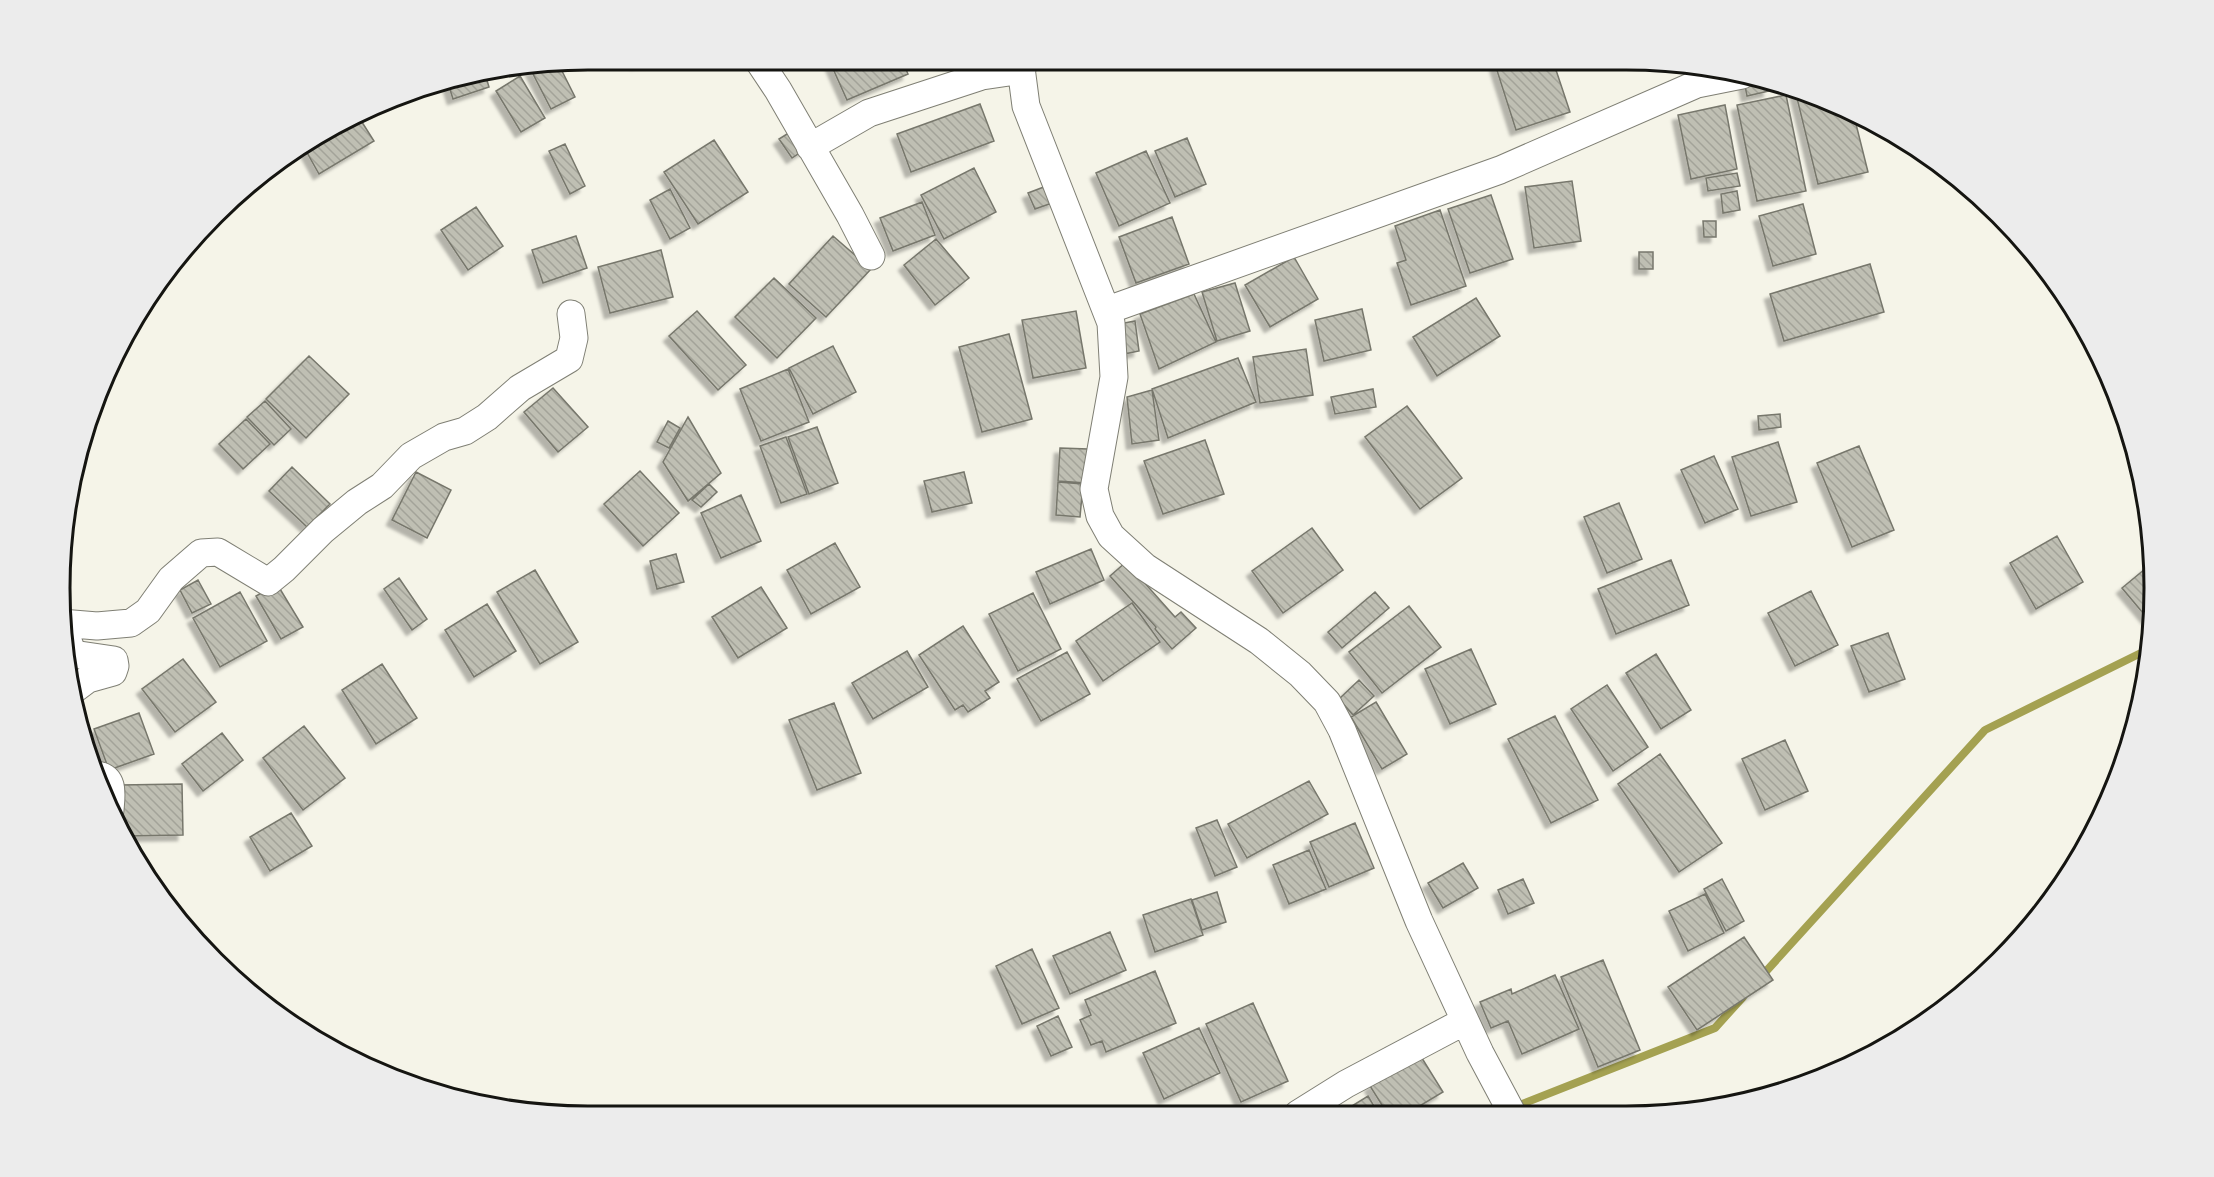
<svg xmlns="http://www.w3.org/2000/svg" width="2214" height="1177" font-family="Arial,sans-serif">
<defs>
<pattern id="building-back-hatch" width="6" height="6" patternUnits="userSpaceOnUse" patternTransform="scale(1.5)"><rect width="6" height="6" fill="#bfbfb3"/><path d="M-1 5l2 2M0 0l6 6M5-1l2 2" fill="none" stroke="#a3a399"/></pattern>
<filter id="shadow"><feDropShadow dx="-5.5" dy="5.5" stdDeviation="1.5" flood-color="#0004"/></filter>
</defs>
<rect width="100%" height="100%" fill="#f5f4e8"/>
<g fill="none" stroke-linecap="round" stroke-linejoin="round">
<!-- stream -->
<path stroke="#a4a151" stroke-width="8" d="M 1760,978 L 1985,730 L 2149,649
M 1512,1108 L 1715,1028 L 1743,997"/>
</g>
<!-- building -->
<path fill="url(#building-back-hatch)" stroke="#77776c" stroke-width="1.5" filter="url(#shadow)" d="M 635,60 L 662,60 L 636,64 Z
M 833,60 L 902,60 L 908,74 L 847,100 L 830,62 Z
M 1494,61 L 1553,61 L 1570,112 L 1516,130 Z
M 559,65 L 575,97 L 551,109 L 531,70 Z
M 520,76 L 545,118 L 521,132 L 496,91 Z
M 486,77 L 489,87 L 453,99 L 448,83 Z
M 1760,78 L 1766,79 L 1769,91 L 1747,96 L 1744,81 Z
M 1795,90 L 1853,112 L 1868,172 L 1818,184 Z
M 1786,95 L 1806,191 L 1757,201 L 1737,105 Z
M 980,104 L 994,141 L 911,172 L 897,134 Z
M 1725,105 L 1737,169 L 1691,179 L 1678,115 Z
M 360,119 L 374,141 L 319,174 L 305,149 Z
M 795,129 L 807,148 L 792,158 L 779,139 Z
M 1187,138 L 1206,184 L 1175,197 L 1155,151 Z
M 714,140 L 748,192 L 698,224 L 664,172 Z
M 565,144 L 585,186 L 570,194 L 549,151 Z
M 1146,151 L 1170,203 L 1119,226 L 1096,173 Z
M 974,168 L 996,212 L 944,239 L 921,195 Z
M 1737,173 L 1740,186 L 1708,191 L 1706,178 Z
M 1572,181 L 1581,241 L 1534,248 L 1525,187 Z
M 1049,185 L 1055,202 L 1035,209 L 1028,193 Z
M 670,189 L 690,228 L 670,239 L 650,200 Z
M 1737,191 L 1740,210 L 1723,213 L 1721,194 Z
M 1491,195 L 1513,259 L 1470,273 L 1448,209 Z
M 922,202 L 935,235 L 893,251 L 880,218 Z
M 1803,204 L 1816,254 L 1773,266 L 1759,216 Z
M 476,207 L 503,246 L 468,270 L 441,230 Z
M 1440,210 L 1466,286 L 1411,305 L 1397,263 L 1406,260 L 1395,226 Z
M 1172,217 L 1189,264 L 1136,283 L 1119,237 Z
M 1703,221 L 1716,221 L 1716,237 L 1704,237 Z
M 576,236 L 587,268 L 543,283 L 532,250 Z
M 833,236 L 871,269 L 826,317 L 789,284 Z
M 936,239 L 969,278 L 935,305 L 904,265 Z
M 661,250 L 673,297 L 610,313 L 598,267 Z
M 1639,252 L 1653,252 L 1653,269 L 1639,269 Z
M 1294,257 L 1318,299 L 1270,327 L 1245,285 Z
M 1870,264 L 1884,312 L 1784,341 L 1770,294 Z
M 774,278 L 816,318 L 777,358 L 735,317 Z
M 1235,283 L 1250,331 L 1217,341 L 1202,292 Z
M 1194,294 L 1216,342 L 1159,369 L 1140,314 Z
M 1476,298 L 1500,336 L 1437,376 L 1413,337 Z
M 1362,309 L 1371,350 L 1324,361 L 1315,320 Z
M 697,311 L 746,365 L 718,390 L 669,336 Z
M 1076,311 L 1086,368 L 1033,378 L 1022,320 Z
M 1135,321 L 1139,351 L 1124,354 L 1119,324 Z
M 1009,334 L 1032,419 L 982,432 L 959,347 Z
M 833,346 L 856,392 L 813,414 L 789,368 Z
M 1306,349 L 1313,395 L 1260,403 L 1253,357 Z
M 309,356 L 349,394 L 306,438 L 266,399 Z
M 1238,358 L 1256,402 L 1168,438 L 1152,389 Z
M 788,369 L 809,422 L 761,441 L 740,389 Z
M 553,388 L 588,427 L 558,452 L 524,412 Z
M 1373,389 L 1376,407 L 1335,414 L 1331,397 Z
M 1152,390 L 1159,440 L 1132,444 L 1127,397 Z
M 265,401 L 291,429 L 274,445 L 247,417 Z
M 1407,406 L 1462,478 L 1420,509 L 1365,437 Z
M 1780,414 L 1781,427 L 1759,430 L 1758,416 Z
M 688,417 L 721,473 L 688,501 L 663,462 Z
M 246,419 L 270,444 L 243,469 L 219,444 Z
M 668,421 L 680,428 L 669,448 L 657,442 Z
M 817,427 L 838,483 L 809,494 L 788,437 Z
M 786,437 L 807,494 L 781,503 L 760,446 Z
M 1205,440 L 1224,494 L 1163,514 L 1144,461 Z
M 1778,442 L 1797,502 L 1751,516 L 1732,457 Z
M 1859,446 L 1894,530 L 1852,547 L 1817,463 Z
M 1060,448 L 1088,449 L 1086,483 L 1058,481 Z
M 1714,456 L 1738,509 L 1705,523 L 1681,470 Z
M 292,467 L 330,504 L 307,527 L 269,491 Z
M 640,471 L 679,513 L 643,546 L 604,504 Z
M 416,472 L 451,490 L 427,538 L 392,520 Z
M 964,472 L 972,503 L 932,512 L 924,481 Z
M 1058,482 L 1083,484 L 1080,517 L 1056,515 Z
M 709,484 L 717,492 L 701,507 L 692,500 Z
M 741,495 L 761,541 L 721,558 L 701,513 Z
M 1619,503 L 1642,559 L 1607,573 L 1584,517 Z
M 1312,528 L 1343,570 L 1283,613 L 1252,571 Z
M 2057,536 L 2083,582 L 2036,609 L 2010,563 Z
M 835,543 L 860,587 L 811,614 L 787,570 Z
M 1091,549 L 1104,580 L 1050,604 L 1036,572 Z
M 676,554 L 684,582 L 657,589 L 650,561 Z
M 1671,560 L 1689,605 L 1616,634 L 1598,589 Z
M 1126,562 L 1175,617 L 1181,612 L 1196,628 L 1172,649 L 1155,629 L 1156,627 L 1110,576 Z
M 2151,564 L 2153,623 L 2153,625 L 2122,588 Z
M 535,570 L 578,642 L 540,664 L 497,592 Z
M 399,578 L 427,619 L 412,630 L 384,589 Z
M 198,580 L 211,604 L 192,613 L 180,590 Z
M 277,584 L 303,627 L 281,639 L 256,596 Z
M 761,587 L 787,628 L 738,658 L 712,617 Z
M 1811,591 L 1838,645 L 1795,666 L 1768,613 Z
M 240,592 L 267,641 L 220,667 L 193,618 Z
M 1375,592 L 1389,608 L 1342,648 L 1328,632 Z
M 1033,593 L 1061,649 L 1018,671 L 989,614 Z
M 1132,603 L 1160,642 L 1103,681 L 1076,641 Z
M 487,604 L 516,651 L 474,677 L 445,630 Z
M 1409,606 L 1441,647 L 1382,693 L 1349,652 Z
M 963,626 L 999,682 L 985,691 L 990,698 L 968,712 L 963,705 L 955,710 L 919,655 Z
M 1888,633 L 1905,679 L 1869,692 L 1851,646 Z
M 1471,649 L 1496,704 L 1450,724 L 1425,669 Z
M 907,651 L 928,687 L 873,719 L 852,683 Z
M 1067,652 L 1090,694 L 1041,721 L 1017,679 Z
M 1656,654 L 1691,710 L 1661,729 L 1626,673 Z
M 183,659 L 216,702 L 175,732 L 142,689 Z
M 382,664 L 417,718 L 376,744 L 342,690 Z
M 1359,680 L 1374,696 L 1353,715 L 1339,699 Z
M 1607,685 L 1648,747 L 1613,771 L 1571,709 Z
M 1376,702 L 1407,754 L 1382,769 L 1351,717 Z
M 834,703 L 861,773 L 817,790 L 789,720 Z
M 139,713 L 154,754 L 109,770 L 94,729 Z
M 1555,716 L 1598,800 L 1551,823 L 1508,739 Z
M 304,726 L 345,778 L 303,810 L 263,758 Z
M 222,733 L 243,760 L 203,791 L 182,764 Z
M 1785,740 L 1808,791 L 1765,810 L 1742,759 Z
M 1660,754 L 1722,843 L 1679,872 L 1618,784 Z
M 1309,781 L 1328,814 L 1247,858 L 1228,824 Z
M 182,784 L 183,835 L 125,836 L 121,829 L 120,785 Z
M 291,813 L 312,846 L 270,871 L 250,837 Z
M 1217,820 L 1237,867 L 1215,876 L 1196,828 Z
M 1355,823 L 1374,868 L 1329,887 L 1310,842 Z
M 1309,850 L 1326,889 L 1289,904 L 1273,865 Z
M 1463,863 L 1478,888 L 1443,908 L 1428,883 Z
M 1523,879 L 1534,903 L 1508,914 L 1498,890 Z
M 1722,879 L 1744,921 L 1726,931 L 1704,889 Z
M 1217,892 L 1226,922 L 1202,930 L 1192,900 Z
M 1705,894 L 1724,933 L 1688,951 L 1669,911 Z
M 1191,899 L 1203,935 L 1155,952 L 1143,915 Z
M 1110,932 L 1126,970 L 1070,994 L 1053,956 Z
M 1744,937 L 1773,980 L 1697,1030 L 1668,987 Z
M 1032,949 L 1059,1008 L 1022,1024 L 996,966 Z
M 1603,960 L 1640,1050 L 1598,1067 L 1561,977 Z
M 1155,971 L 1176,1023 L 1106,1052 L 1102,1041 L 1091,1045 L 1080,1020 L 1091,1015 L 1085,1000 Z
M 1555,975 L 1579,1029 L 1522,1054 L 1508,1021 L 1491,1028 L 1480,1002 L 1511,989 L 1512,994 Z
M 1253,1003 L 1288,1081 L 1241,1102 L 1206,1024 Z
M 1058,1016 L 1072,1047 L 1051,1056 L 1037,1026 Z
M 1199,1028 L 1220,1073 L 1164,1099 L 1143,1053 Z
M 1420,1055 L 1443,1092 L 1408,1113 L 1387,1113 L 1370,1086 Z
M 1368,1096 L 1378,1113 L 1339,1114 Z"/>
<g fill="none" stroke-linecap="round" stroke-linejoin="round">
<defs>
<path id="street" d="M 758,60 L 778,90 L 850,215 L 871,256
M 1020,60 L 1026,106 L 1111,323 L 1114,377 L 1094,489 L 1100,516 L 1111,536 L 1145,567 L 1259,641 L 1300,674 L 1327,702 L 1342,730 L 1419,921 L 1480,1053 L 1512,1113
M 810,147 L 869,113 L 982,76 L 1022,70
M 1108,310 L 1500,170 L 1697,84 L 1742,75
M 61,623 L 97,626 L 131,623 L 148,611 L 171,579 L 201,553 L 218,552 L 268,582 L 284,569 L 323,530 L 357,502 L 382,486 L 411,456 L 444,437 L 465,431 L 487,417 L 520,388 L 569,359 L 574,338 L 571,314
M 61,623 L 73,654 L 114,660 L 115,666 L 113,672 L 88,679 L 76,688
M 97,775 C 115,778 111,795 110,810
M 1298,1114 L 1346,1084 L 1465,1021"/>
</defs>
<!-- street casing -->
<use href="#street" stroke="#7f7f74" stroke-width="29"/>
<!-- street -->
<use href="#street" stroke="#fff" stroke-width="27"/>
</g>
<!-- crop -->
<path d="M0 0H2214V1177H0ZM588 70H1626A518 518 0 0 1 2144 588V588A518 518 0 0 1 1626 1106H588A518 518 0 0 1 70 588V588A518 518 0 0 1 588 70Z" fill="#ececec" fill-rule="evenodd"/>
<path fill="none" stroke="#151511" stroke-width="3" d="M588 70H1626A518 518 0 0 1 2144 588V588A518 518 0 0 1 1626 1106H588A518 518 0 0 1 70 588V588A518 518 0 0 1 588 70Z"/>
</svg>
